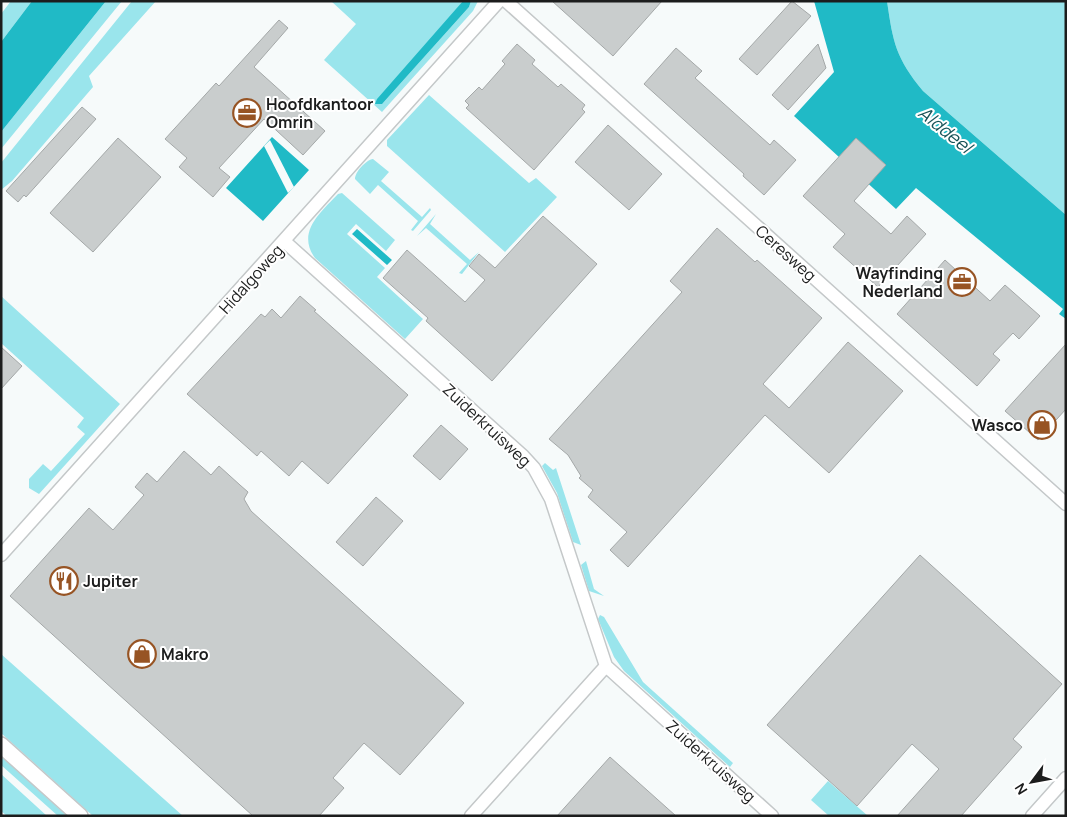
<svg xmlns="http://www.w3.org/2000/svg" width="1067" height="817" font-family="Manrope,sans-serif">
<rect width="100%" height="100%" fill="#f6fafa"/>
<!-- green -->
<path fill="#9ae5ec" d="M 11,1 L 32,1 L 1,42 L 1,14 Z
M 106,1 L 122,1 L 1,149 L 1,132 Z
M 132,1 L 156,1 L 89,76 L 93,87 L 12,181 L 1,190 L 1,163 Z
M 331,1 L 463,1 L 382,104 L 469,7 L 471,1 L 478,1 L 473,11 L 382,112 L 324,60 L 356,24 Z
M 887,1 L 1066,1 L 1066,215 L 923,91 C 896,58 893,43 887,1 Z
M 429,95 L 529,183 L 536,178 L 557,197 L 505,252 L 387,146 L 387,140 Z
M 373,159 L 389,172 L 381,181 L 422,217 L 430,208 L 431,210 L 413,231 L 411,230 L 418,221 L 378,185 L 370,194 L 355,179 C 355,172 366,160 373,159 Z
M 342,193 L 395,240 L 386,251 L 356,224 L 347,234 L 385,268 L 377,277 L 423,319 L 405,339 L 315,258 C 296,232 321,212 338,194 Z
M 436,214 L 430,224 L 470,260 L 479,252 L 462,274 L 459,273 L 467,264 L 426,228 L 417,236 Z
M 1,296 L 120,404 L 39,494 L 29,488 L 29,479 L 43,464 L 51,471 L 85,434 L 77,427 L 84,418 L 1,343 Z
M 545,463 L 553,470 L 556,468 L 581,545 L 573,542 L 557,493 L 542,466 Z
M 586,561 L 594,589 L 604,596 L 589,591 L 581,565 Z
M 600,615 L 604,617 L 643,682 L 733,763 L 730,767 L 624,671 L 614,657 L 598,619 Z
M 1,654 L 183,816 L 93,816 L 1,733 Z
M 1,756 L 67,816 L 58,816 L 1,765 Z
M 1,774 L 47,816 L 7,816 L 1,811 Z
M 828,781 L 868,816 L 829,816 L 811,800 Z"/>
<!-- water -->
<path fill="#20bac6" d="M 32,1 L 106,1 L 1,132 L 1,42 Z
M 463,1 L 471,1 L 469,7 L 382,104 L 375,104 L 377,99 Z
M 814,1 L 887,1 C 893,43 896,58 923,91 L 1066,215 L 1066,319 L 1059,314 L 1063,309 L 916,188 L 896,209 L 794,116 L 834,72 Z
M 272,137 L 309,170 L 263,221 L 226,188 Z
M 357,229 L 392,260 L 387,265 L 352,234 Z"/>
<!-- pier -->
<path fill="#f6fafa" d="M 270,140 L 294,187 L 288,193 L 264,146 Z"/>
<!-- building -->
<path fill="#c9cdcd" stroke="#a4a8a8" d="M 552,1 L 662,1 L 613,56 Z
M 792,1 L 811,16 L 757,75 L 739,59 Z
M 279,20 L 288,28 L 254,67 L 325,131 L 303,155 L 264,119 L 219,168 L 230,177 L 213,197 L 179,167 L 187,158 L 165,139 L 216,83 L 219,86 Z
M 517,44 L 535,60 L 532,64 L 558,87 L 561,84 L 585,105 L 582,109 L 585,112 L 534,170 L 466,108 L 469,105 L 465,101 L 479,87 L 482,90 L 505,64 L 502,61 Z
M 818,44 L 826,68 L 788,110 L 772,95 Z
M 676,48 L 702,71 L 695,78 L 770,145 L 774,140 L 796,160 L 764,195 L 743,176 L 744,174 L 644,84 Z
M 82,107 L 96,119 L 26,197 L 24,195 L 18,202 L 6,191 Z
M 608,125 L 662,174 L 629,210 L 575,162 Z
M 118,138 L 161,177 L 93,252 L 50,213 Z
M 856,138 L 886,165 L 854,201 L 891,234 L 907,216 L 926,234 L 878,287 L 833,247 L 845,234 L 803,196 Z
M 543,216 L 597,264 L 492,381 L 426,321 L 428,318 L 383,278 L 407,250 L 465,302 L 485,280 L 469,266 L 479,254 L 495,268 Z
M 717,228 L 755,262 L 757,260 L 822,318 L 763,384 L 789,408 L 848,342 L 903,391 L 829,473 L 765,415 L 628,567 L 610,550 L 627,532 L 588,497 L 593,490 L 579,478 L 581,476 L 568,455 L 549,439 L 682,292 L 670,281 Z
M 945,260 L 990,301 L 1005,285 L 1040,316 L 1019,339 L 1013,333 L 993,354 L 1000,360 L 977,386 L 897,314 Z
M 300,296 L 316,310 L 314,311 L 408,395 L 328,484 L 302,461 L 289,476 L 261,451 L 257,456 L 187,394 L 261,314 L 265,317 L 272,309 L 281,318 Z
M 1066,344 L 1066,409 L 1038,440 L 1005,411 Z
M 1,347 L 22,366 L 1,389 Z
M 441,425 L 468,449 L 440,480 L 413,456 Z
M 184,451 L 211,475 L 219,466 L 240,485 L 248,492 L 244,499 L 251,511 L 464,703 L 400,775 L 364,743 L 333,778 L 344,788 L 319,816 L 253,816 L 10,596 L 89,508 L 113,530 L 144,495 L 135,487 L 147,473 L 157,482 Z
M 376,497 L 403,521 L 363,566 L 336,542 Z
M 920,555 L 1062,684 L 1013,739 L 1022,747 L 961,816 L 897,816 L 939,769 L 912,744 L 857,806 L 767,725 Z
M 610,757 L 676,816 L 557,816 Z"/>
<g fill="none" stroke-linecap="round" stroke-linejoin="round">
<defs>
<path id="minor" d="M 506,1 L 1066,504
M 284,241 L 523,456 L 534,468 L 551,499 L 606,666 L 772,816
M 1,555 L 499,1
M 471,816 L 606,666
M 1032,816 L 1066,778"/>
<path id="tertiary" d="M 1,745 L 80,816"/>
</defs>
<!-- minor casing -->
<use href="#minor" stroke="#c4c8c9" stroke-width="15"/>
<!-- tertiary casing -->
<use href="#tertiary" stroke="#c4c8c9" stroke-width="18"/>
<!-- minor -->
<use href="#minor" stroke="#fff" stroke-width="12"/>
<!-- tertiary -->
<use href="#tertiary" stroke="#fff" stroke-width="15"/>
</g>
<!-- icons -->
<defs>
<symbol id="office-ring" viewBox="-11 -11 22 22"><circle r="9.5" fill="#fff" stroke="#975424" stroke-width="1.5"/><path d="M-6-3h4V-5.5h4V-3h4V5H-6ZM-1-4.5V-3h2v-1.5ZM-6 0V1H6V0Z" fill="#975424"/></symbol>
<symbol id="shop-ring" viewBox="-11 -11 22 22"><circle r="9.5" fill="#fff" stroke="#975424" stroke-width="1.5"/><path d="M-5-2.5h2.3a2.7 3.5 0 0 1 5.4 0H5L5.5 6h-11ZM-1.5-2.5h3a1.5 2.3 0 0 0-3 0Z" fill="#975424"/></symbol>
<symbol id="restaurant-ring" viewBox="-11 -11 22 22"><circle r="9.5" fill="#fff" stroke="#975424" stroke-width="1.5"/><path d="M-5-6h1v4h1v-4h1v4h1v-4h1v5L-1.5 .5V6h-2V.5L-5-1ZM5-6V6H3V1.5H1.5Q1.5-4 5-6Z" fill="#975424"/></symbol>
</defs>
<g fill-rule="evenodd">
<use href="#office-ring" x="231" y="97" width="32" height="32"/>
<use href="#office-ring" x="946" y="266" width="32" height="32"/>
<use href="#shop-ring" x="1026" y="409" width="32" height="32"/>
<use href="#restaurant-ring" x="48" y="565" width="32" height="32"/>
<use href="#shop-ring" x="126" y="638" width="32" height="32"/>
</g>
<g text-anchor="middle" stroke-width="4" stroke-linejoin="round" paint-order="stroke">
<!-- poi labels -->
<g font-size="16" font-weight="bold" fill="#1c1d1d" stroke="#fff" text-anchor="start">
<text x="266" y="110">Hoofdkantoor<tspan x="266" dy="18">Omrin</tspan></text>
<text x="943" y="279" text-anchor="end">Wayfinding<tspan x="943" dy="18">Nederland</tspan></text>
<text x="1023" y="431" text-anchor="end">Wasco</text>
<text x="83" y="587">Jupiter</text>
<text x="161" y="660">Makro</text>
</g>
<!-- street labels -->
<g font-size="16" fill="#1c1d1d" stroke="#fff">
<text transform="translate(786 253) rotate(42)" y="6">Ceresweg</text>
<text transform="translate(251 279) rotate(-48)" y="6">Hidalgoweg</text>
<text transform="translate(487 425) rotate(43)" y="6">Zuiderkruisweg</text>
<text transform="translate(711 761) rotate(42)" y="6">Zuiderkruisweg</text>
</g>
<!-- water labels -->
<g font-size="18" font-style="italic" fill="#185358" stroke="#fff">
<text transform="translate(945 130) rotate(39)" y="6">Alddeel</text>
</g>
</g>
<!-- border -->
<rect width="1067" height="817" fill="none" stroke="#1c1d1d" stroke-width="5"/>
<!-- north arrow -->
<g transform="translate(1032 782) rotate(238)" stroke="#ffffff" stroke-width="4" paint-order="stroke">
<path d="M0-4L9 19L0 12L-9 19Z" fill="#1c1d1d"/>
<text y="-8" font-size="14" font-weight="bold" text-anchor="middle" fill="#1c1d1d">N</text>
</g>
</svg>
